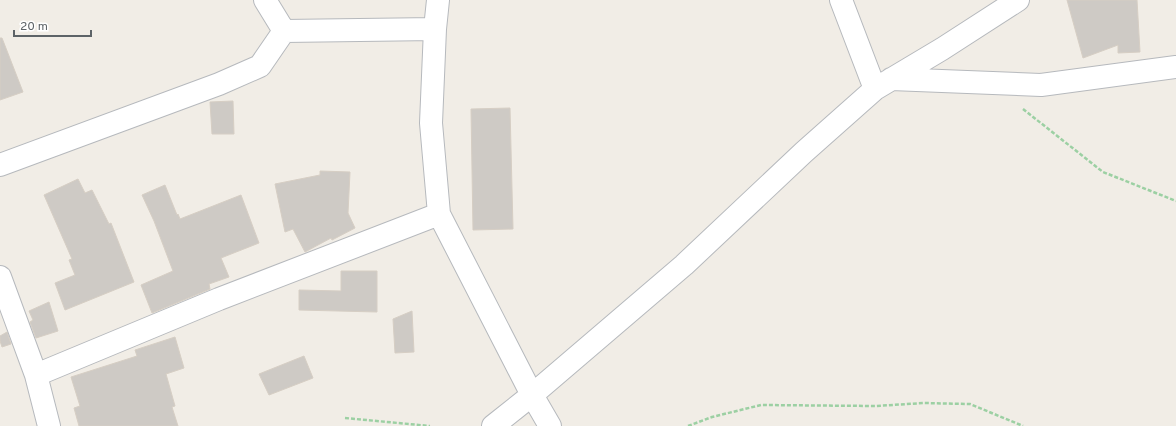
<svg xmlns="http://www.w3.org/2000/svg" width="1176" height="426" font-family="Overpass,sans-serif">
<rect width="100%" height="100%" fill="#f1ede6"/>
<!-- building -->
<path fill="#cecac5" stroke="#d6cec4" d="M 1067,0 L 1137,0 L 1140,52 L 1118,53 L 1118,45 L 1083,58 Z
M 0,38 L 2,38 L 23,92 L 0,100 Z
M 233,101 L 234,134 L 212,134 L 210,102 Z
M 510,108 L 513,229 L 473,230 L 471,109 Z
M 320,171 L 350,172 L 348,213 L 355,228 L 332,240 L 331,238 L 305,252 L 293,229 L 285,232 L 275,184 L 320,175 Z
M 78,179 L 85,193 L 92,190 L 109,224 L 111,223 L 134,282 L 65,310 L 55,283 L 75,275 L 69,260 L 72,259 L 44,195 Z
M 165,185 L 177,215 L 178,214 L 180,219 L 241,195 L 259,243 L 221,258 L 229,277 L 209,284 L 210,289 L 152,313 L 141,285 L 173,271 L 154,221 L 142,195 Z
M 341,271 L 377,271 L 377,312 L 299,310 L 299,290 L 341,291 Z
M 49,302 L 58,331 L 36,338 L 30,322 L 33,320 L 29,311 Z
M 412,311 L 414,352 L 395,353 L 393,319 Z
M 7,332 L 11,344 L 2,347 L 0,341 L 0,336 Z
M 175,337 L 184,368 L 166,374 L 175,406 L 172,407 L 178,426 L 79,426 L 74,408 L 80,406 L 71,377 L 137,356 L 135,350 Z
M 304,356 L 313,378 L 269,395 L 259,374 Z"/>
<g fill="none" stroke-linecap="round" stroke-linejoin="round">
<defs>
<path id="minor" d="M 265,0 L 284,31
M 438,0 L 435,29 L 431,123 L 439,214 L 532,395 L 550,426
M 841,0 L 875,89
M 284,31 L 435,29
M 891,79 L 1041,85 L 1176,67
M 0,165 L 219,84 L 260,66 L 284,31
M 0,277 L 36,375 L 49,426
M 36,375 L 219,299 L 439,214
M 493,426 L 532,395 L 684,265 L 804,152 L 875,89 L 942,49 L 1018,0"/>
</defs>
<!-- minor casing -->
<use href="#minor" stroke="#b6b9bd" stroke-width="24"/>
<!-- path -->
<path stroke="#9cd0a3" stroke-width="2.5" stroke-dasharray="4 2" stroke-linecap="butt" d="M 1023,109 L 1103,172 L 1176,201
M 345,418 L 430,426
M 688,426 L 712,417 L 761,405 L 876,406 L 923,403 L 970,404 L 1023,426"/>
<!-- minor -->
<use href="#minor" stroke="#fff" stroke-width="22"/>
</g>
<!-- scale -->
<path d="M14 30v6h77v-6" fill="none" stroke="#5d6367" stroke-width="2"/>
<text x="20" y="30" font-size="12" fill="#5d6367" stroke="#ffffff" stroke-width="3" paint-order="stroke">20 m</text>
</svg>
